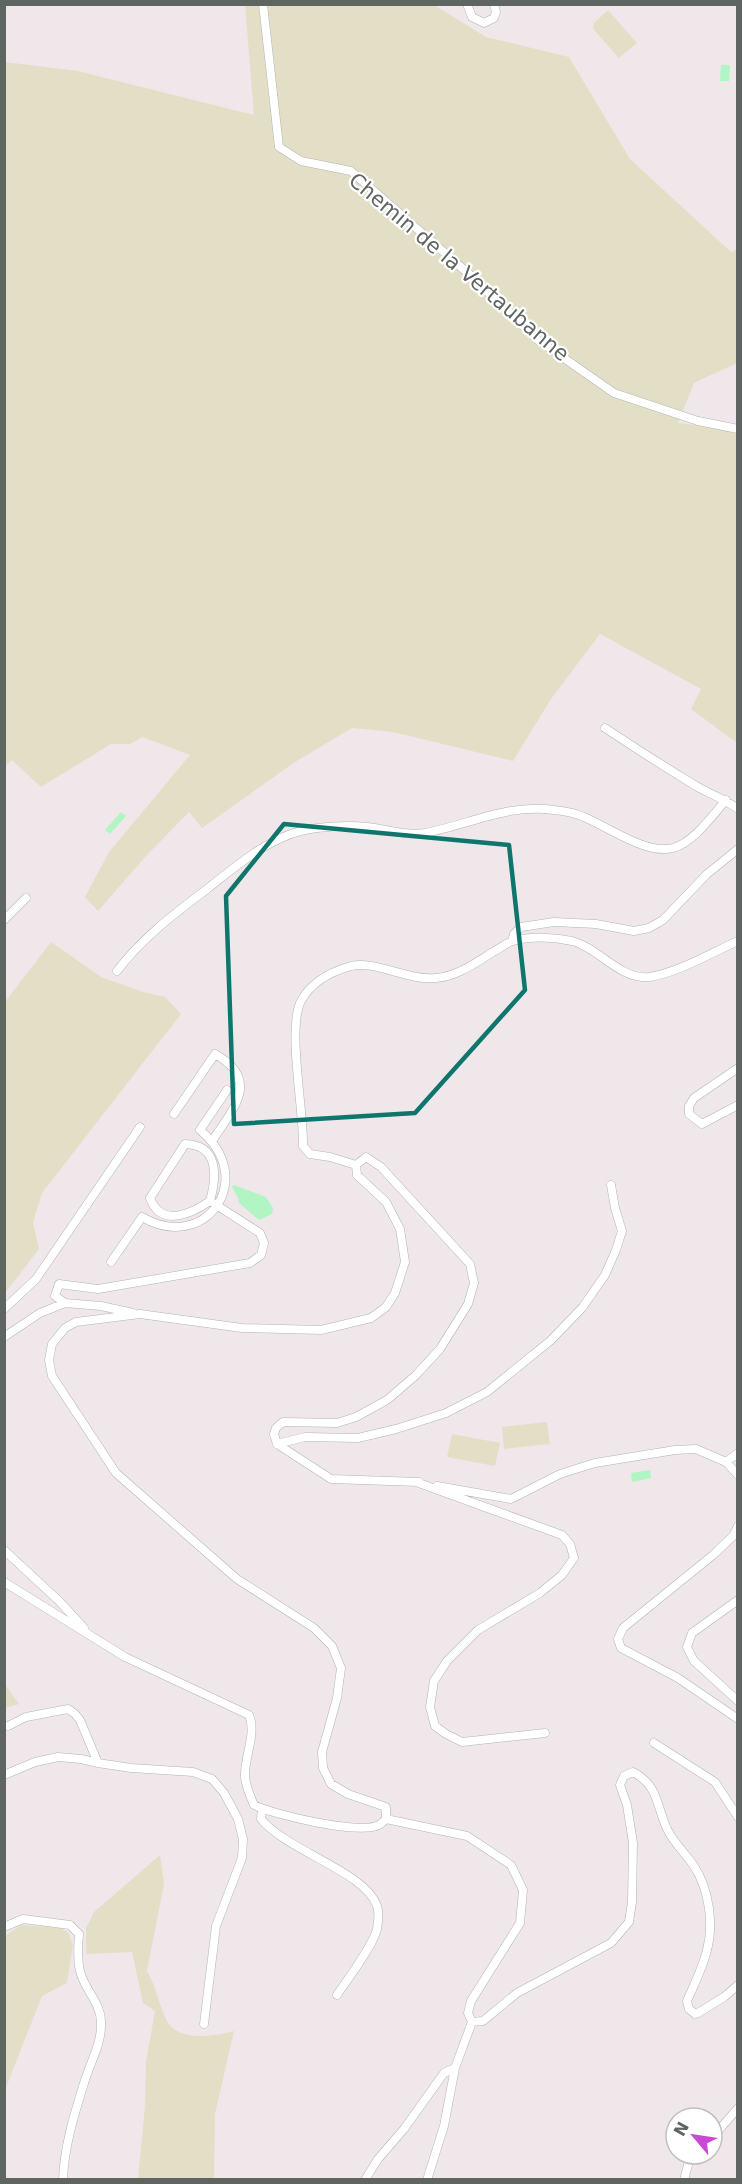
<svg xmlns="http://www.w3.org/2000/svg" width="742" height="2184" font-family="'DejaVu Sans',sans-serif">
<rect width="100%" height="100%" fill="#efe7ea"/>
<!-- green -->
<path fill="#e3dfc7" d="M 245,4 L 434,5 L 486,37 L 569,57 L 630,159 L 731,252 L 737,249 L 737,363 L 694,383 L 678,423 L 718,428 L 737,434 L 737,743 L 691,709 L 701,689 L 600,634 L 551,699 L 513,761 L 393,732 L 352,728 L 295,762 L 202,828 L 189,812 L 146,856 L 98,911 L 85,897 L 109,852 L 190,755 L 142,737 L 130,744 L 111,744 L 41,787 L 12,760 L 5,766 L 5,62 L 78,71 L 254,115 Z
M 608,10 L 637,43 L 619,58 L 593,29 L 594,23 Z
M 51,942 L 101,977 L 143,992 L 165,997 L 181,1014 L 42,1193 L 33,1222 L 39,1249 L 5,1293 L 5,1002 Z
M 547,1422 L 550,1444 L 504,1449 L 502,1427 Z
M 452,1434 L 500,1443 L 495,1466 L 447,1457 Z
M 4,1683 L 19,1704 L 5,1708 Z
M 160,1855 L 164,1884 L 147,1971 C 157,1988 160,2009 168,2023 C 181,2042 216,2036 234,2031 L 215,2114 L 214,2178 L 216,2179 L 138,2179 L 145,2106 L 146,2062 L 155,2011 L 143,2003 L 132,1952 L 86,1954 L 86,1928 L 94,1912 Z
M 21,1925 L 60,1928 L 68,1932 L 73,1945 L 67,1983 L 42,1996 L 5,2090 L 5,1936 Z"/>
<!-- water -->
<path fill="#b1f5c4" d="M 721,65 L 730,65 L 729,81 L 720,81 Z
M 121,812 L 126,816 L 110,834 L 105,830 Z
M 234,1185 L 266,1197 L 273,1208 L 272,1214 L 259,1220 L 238,1202 L 239,1200 L 232,1187 Z
M 650,1470 L 651,1478 L 632,1482 L 631,1473 Z"/>
<g fill="none" stroke-linecap="round" stroke-linejoin="round">
<defs>
<path id="street" d="M 263,4 L 279,147 L 301,161 L 351,171 L 470,275 L 538,340 L 614,393 L 698,421 L 738,429
M 467,4 L 472,17 L 484,23 L 494,18 L 496,12 L 494,4
M 605,728 C 635,748 665,767 696,786 C 710,794 725,799 738,809
M 4,920 L 26,898
M 512,941 L 514,934 L 521,927 L 554,922 L 596,924 L 634,931 L 649,928 L 663,920 L 707,874 L 738,849
M 117,971 C 142,938 174,914 207,889 C 239,864 274,832 317,828 C 333,826 350,825 367,827 C 386,829 406,836 425,833 C 468,825 509,803 554,810 C 564,811 575,813 584,817 C 608,827 647,855 673,848 C 693,843 713,815 726,800
M 738,1068 L 694,1098 L 689,1106 L 689,1114 L 702,1124 L 738,1105
M 174,1114 L 215,1054 C 261,1080 234,1108 212,1141
M 356,1165 L 330,1157 L 310,1154 L 303,1146 C 304,1111 287,1028 301,1001 C 311,982 330,972 351,966 C 375,960 408,981 436,978 C 458,976 475,963 493,952 C 499,949 506,943 513,941 C 531,936 554,937 572,941 C 599,948 620,980 649,977 C 677,973 711,953 738,941
M 111,1262 L 142,1217 C 205,1254 259,1179 200,1130 L 227,1090
M 4,1309 L 36,1279 L 140,1127
M 133,1313 L 101,1306 L 65,1303 L 55,1296 L 59,1284 L 98,1289 L 250,1263 L 261,1255 L 264,1243 L 260,1233 L 210,1201 C 217,1176 219,1145 185,1144 L 150,1198 C 161,1228 191,1214 210,1201
M 4,1337 L 40,1313 L 65,1303
M 277,1444 L 274,1434 L 276,1428 L 283,1422 L 337,1423 L 356,1417 L 387,1400 L 415,1376 L 440,1349 L 468,1304 L 474,1283 L 470,1264 L 381,1167 L 366,1157 L 356,1165 L 357,1175 L 386,1202 L 400,1229 L 405,1262 L 395,1293 L 386,1307 L 371,1318 L 321,1330 L 242,1328 L 140,1314 L 76,1322 L 65,1328 L 52,1344 L 49,1360 L 52,1376 L 116,1473 L 237,1579 L 314,1628 L 332,1646 L 341,1668 L 337,1698 L 322,1752 L 323,1768 L 331,1784 L 348,1794 L 386,1807 L 386,1819
M 277,1444 L 331,1479 L 419,1482
M 277,1444 L 305,1437 L 358,1438 L 396,1429 L 446,1413 L 487,1392 L 550,1341 L 582,1308 L 605,1275 L 616,1250 L 622,1231 L 615,1208 L 611,1185
M 726,1462 L 738,1453
M 416,1482 L 562,1535 L 570,1544 L 574,1558 L 562,1575 L 540,1593 L 478,1630 L 447,1661 L 434,1681 L 430,1707 L 435,1726 L 446,1734 L 462,1742 L 545,1733
M 437,1486 L 511,1499 L 560,1474 L 595,1463 L 675,1450 L 696,1449 L 726,1462 L 738,1475
M 738,1526 L 733,1536 L 713,1555 L 623,1628 L 618,1639 L 621,1648 L 678,1678 L 738,1719
M 4,1550 L 59,1601 L 84,1628
M 4,1582 L 125,1657 L 249,1715 C 257,1734 244,1756 245,1777 C 246,1787 250,1796 254,1805 C 275,1815 359,1835 379,1825 C 382,1823 384,1821 386,1819
M 738,1600 L 692,1633 L 687,1647 L 694,1661 L 738,1701
M 8,1726 L 26,1717 L 68,1709 L 75,1714 L 80,1720 L 98,1763
M 654,1743 L 715,1782 L 738,1817
M 4,1775 L 35,1762 L 58,1757 L 81,1759 L 98,1763 L 131,1768 L 193,1772 L 212,1779 L 224,1793 L 238,1819 L 243,1839 L 242,1858 L 216,1926 L 204,2024
M 262,1809 L 261,1819 C 287,1851 366,1872 377,1906 C 379,1911 378,1923 377,1929 C 373,1946 347,1980 337,1995
M 386,1819 L 467,1836 L 511,1865 L 523,1890 L 520,1923 L 471,2001 L 468,2013 L 472,2022 L 483,2021 L 517,1993 L 611,1943 L 629,1922 L 632,1902 L 633,1843 L 627,1805 L 620,1785 L 624,1776 L 633,1772 C 659,1786 656,1805 667,1829 C 674,1843 685,1853 694,1866 C 709,1889 714,1924 707,1950 C 703,1967 694,1985 687,2001 L 689,2009 L 695,2014 L 698,2013 L 724,1997 L 738,1985
M 4,1927 L 23,1919 L 70,1925 L 79,1934 C 78,1946 77,1959 80,1971 C 84,1989 101,2003 101,2022 C 102,2043 91,2061 85,2080 C 75,2112 64,2146 63,2180
M 712,2138 L 738,2108
M 365,2180 L 378,2159 L 404,2129 L 444,2073 L 455,2068
M 427,2180 L 444,2126 L 455,2068 L 472,2022
M 684,2180 L 689,2161 L 695,2154"/>
</defs>
<!-- street casing -->
<use href="#street" stroke="#b0b5b2" stroke-width="9"/>
<!-- street -->
<use href="#street" stroke="#fff" stroke-width="8"/>
</g>
<!-- marked area -->
<path fill="none" stroke="#0f766e" stroke-width="4.5" stroke-linejoin="round" d="M 284,824 L 509,845 L 525,990 L 415,1113 L 234,1124 L 226,896 Z"/>
<g text-anchor="middle" stroke-width="4.5" stroke-linejoin="round" paint-order="stroke">
<!-- street labels -->
<g font-size="21" fill="#5f6561" stroke="#fff">
<text transform="translate(459 267) rotate(40)" y="7">Chemin de la Vertaubanne</text>
</g>
</g>
<!-- border -->
<rect width="742" height="2184" fill="none" stroke="#5f6561" stroke-width="12"/>
<!-- north arrow -->
<g transform="translate(694 2136) rotate(299)"><circle r="28" fill="#ffffff" stroke="#bfc1c0" stroke-width="1.5"/>
<path d="M0-4.5L10 22L0 15L-10 22Z" fill="#c948d4"/>
<text y="-9" font-size="16" font-weight="bold" text-anchor="middle" fill="#5f6561">N</text>
</g>
</svg>
